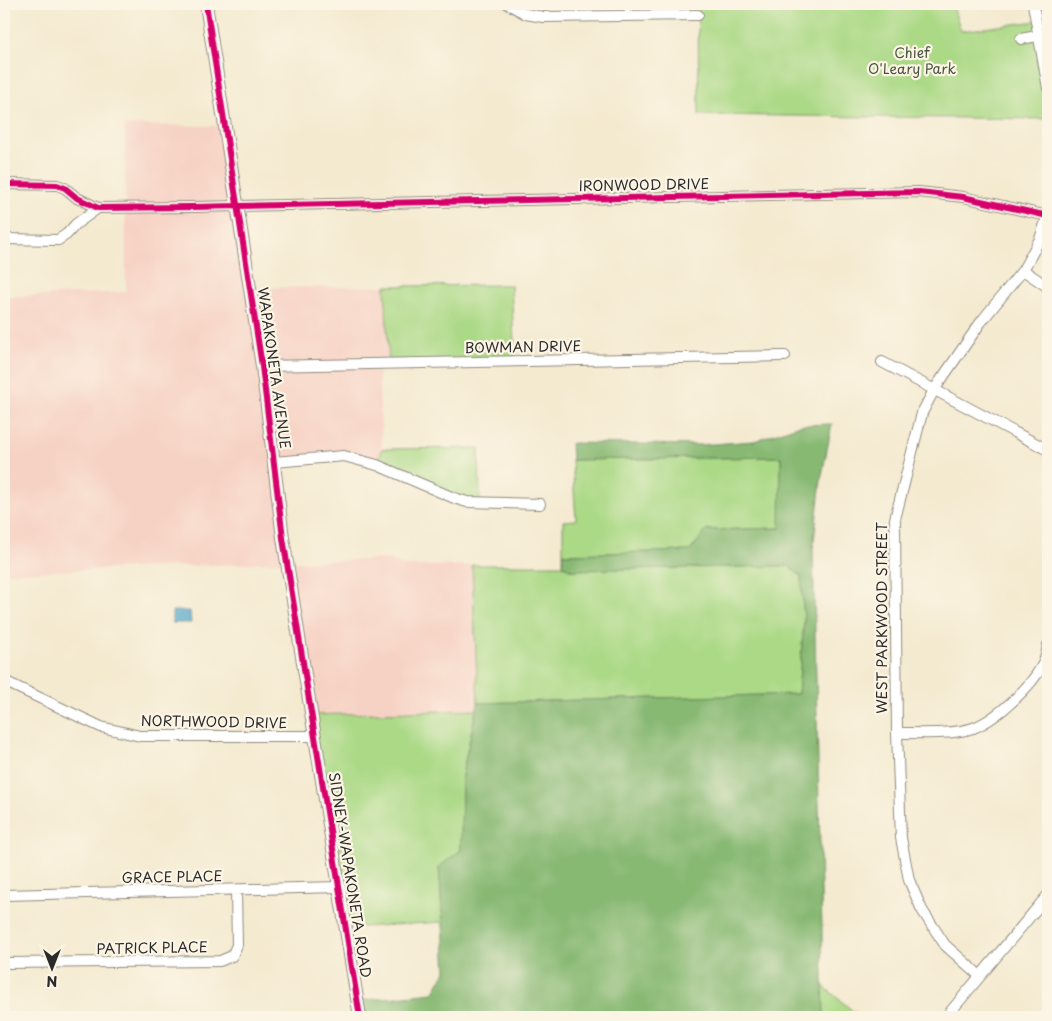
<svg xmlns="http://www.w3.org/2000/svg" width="1052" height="1021" font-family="'Playpen Sans',sans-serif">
<rect width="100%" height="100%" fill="#fcf5e5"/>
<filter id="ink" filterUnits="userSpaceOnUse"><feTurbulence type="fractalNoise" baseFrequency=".02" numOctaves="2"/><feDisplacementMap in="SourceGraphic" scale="10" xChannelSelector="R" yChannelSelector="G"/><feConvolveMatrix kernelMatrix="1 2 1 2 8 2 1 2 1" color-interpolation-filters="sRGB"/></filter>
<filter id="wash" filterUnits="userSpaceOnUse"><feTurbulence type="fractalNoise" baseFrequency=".0096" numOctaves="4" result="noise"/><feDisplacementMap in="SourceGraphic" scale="20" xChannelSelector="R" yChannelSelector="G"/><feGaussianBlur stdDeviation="1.12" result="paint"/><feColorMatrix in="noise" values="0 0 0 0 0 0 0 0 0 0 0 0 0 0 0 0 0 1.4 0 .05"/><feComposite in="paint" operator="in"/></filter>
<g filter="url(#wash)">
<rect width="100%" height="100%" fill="#f4ead0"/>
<!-- built -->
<path fill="#f6d2c4" d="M 125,125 L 225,126 L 250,288 L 385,286 L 389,364 L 378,364 L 382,449 L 377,465 L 344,456 L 274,462 L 287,562 L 391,559 L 402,566 L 472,565 L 478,703 L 476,710 L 312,715 L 287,562 L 4,573 L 4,297 L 126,292 Z"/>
<!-- green -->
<path fill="#abd986" stroke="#6b8258" d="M 698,4 L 952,4 L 961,31 L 1037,21 L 1048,88 L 1048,119 L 699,115 Z
M 511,285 L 515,361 L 389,364 L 385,286 Z
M 479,448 L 480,503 L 377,465 L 382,449 Z
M 781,457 L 781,528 L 707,530 L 690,551 L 563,554 L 563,521 L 576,520 L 572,460 Z
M 472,565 L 563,565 L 571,570 L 789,566 L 801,576 L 804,621 L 798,694 L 478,703 Z
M 476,710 L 462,775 L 461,850 L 439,867 L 443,922 L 346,928 L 312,715 Z
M 822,985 L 860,1017 L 824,1017 Z"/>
<!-- forest -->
<path fill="#88b973" stroke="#5a724f" d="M 832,424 L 821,480 L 813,549 L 824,1017 L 360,1017 L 358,1001 L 433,993 L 446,971 L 439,867 L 461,850 L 462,775 L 478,703 L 798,694 L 804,621 L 801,576 L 789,566 L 571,570 L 563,565 L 563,554 L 690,551 L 707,530 L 780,528 L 781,457 L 572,460 L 571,443 L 700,445 L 754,441 L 800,425 Z"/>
<!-- water -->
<path fill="#4ea6cb" stroke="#3c687b" d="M 172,611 L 190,611 L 191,623 L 172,623 Z"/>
</g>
<g filter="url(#ink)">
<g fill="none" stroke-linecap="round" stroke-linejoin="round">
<defs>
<path id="minor" d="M 508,4 L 526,14 L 543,17 L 698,15
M 1033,4 L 1048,88
M 1021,39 L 1048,34
M 4,184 L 57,185 L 65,188 L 77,198 L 98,208 L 193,207 L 919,192 L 963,197 L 1048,216
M 4,239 L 58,240 L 67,234 L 76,224 L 98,208
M 1023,270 L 1048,287
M 882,362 L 1048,450
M 262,366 L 785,356
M 274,462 L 344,456 L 377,465 L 454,498 L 467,502 L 540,504
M 4,681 L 101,727 L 140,736 L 315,736
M 897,733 C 919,733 953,735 973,728 C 997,719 1032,686 1043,664 C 1046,658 1047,651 1048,645
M 4,895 L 340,887
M 4,963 L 220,961 L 232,956 L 237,945 L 236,890
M 980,976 L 945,945 L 922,910 L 909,880 L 901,838 L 897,733 L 895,519 L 922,413 L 934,390 L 981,322 L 1023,270 L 1040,239 L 1048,215
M 946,1017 L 1048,895"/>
<path id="major" d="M 206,4 L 262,366 L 283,538 L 360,1017"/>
</defs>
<!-- minor casing -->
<use href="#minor" stroke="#908a7e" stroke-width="12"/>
<!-- major casing -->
<use href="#major" stroke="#908a7e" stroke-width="14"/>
<!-- minor -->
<use href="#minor" stroke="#fff" stroke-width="10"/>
<!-- major -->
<use href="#major" stroke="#fff" stroke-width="12"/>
<defs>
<path id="cycleway" d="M 206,4 L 262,366 L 283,538 L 360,1017
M 4,184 L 57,185 L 65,188 L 77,198 L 98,208 L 193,207 L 919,192 L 963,197 L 1048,216"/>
</defs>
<!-- cycleway casing -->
<use href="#cycleway" stroke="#fcf5e5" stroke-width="9"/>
<!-- cycleway -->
<use href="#cycleway" stroke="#d6006c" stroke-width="6"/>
</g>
</g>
<g text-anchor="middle" stroke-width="4.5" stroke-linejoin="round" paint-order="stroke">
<!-- park labels -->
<g font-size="14" fill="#4b5642" stroke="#fcf5e5">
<text x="912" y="58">Chief<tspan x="912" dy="16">O'Leary Park</tspan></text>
</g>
<!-- street labels -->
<g font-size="14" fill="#2b2b2b" stroke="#fcf5e5">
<text transform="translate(644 185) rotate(-1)" y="5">IRONWOOD DRIVE</text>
<text transform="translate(523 347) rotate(-1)" y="5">BOWMAN DRIVE</text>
<text transform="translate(274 368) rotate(82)" y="5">WAPAKONETA AVENUE</text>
<text transform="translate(882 618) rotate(-90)" y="5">WEST PARKWOOD STREET</text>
<text transform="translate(214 722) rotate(1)" y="5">NORTHWOOD DRIVE</text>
<text transform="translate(350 875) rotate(81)" y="5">SIDNEY-WAPAKONETA ROAD</text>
<text transform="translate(172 877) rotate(-1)" y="5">GRACE PLACE</text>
<text transform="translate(152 948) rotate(-1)" y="5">PATRICK PLACE</text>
</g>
</g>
<!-- margin -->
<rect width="1052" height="1021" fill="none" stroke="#fcf5e5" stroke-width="20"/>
<!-- north arrow -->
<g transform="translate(52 968) rotate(180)" stroke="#fcf5e5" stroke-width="4" paint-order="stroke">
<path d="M0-4L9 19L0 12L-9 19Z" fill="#2b2b2b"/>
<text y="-8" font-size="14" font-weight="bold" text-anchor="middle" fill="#2b2b2b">N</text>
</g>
</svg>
